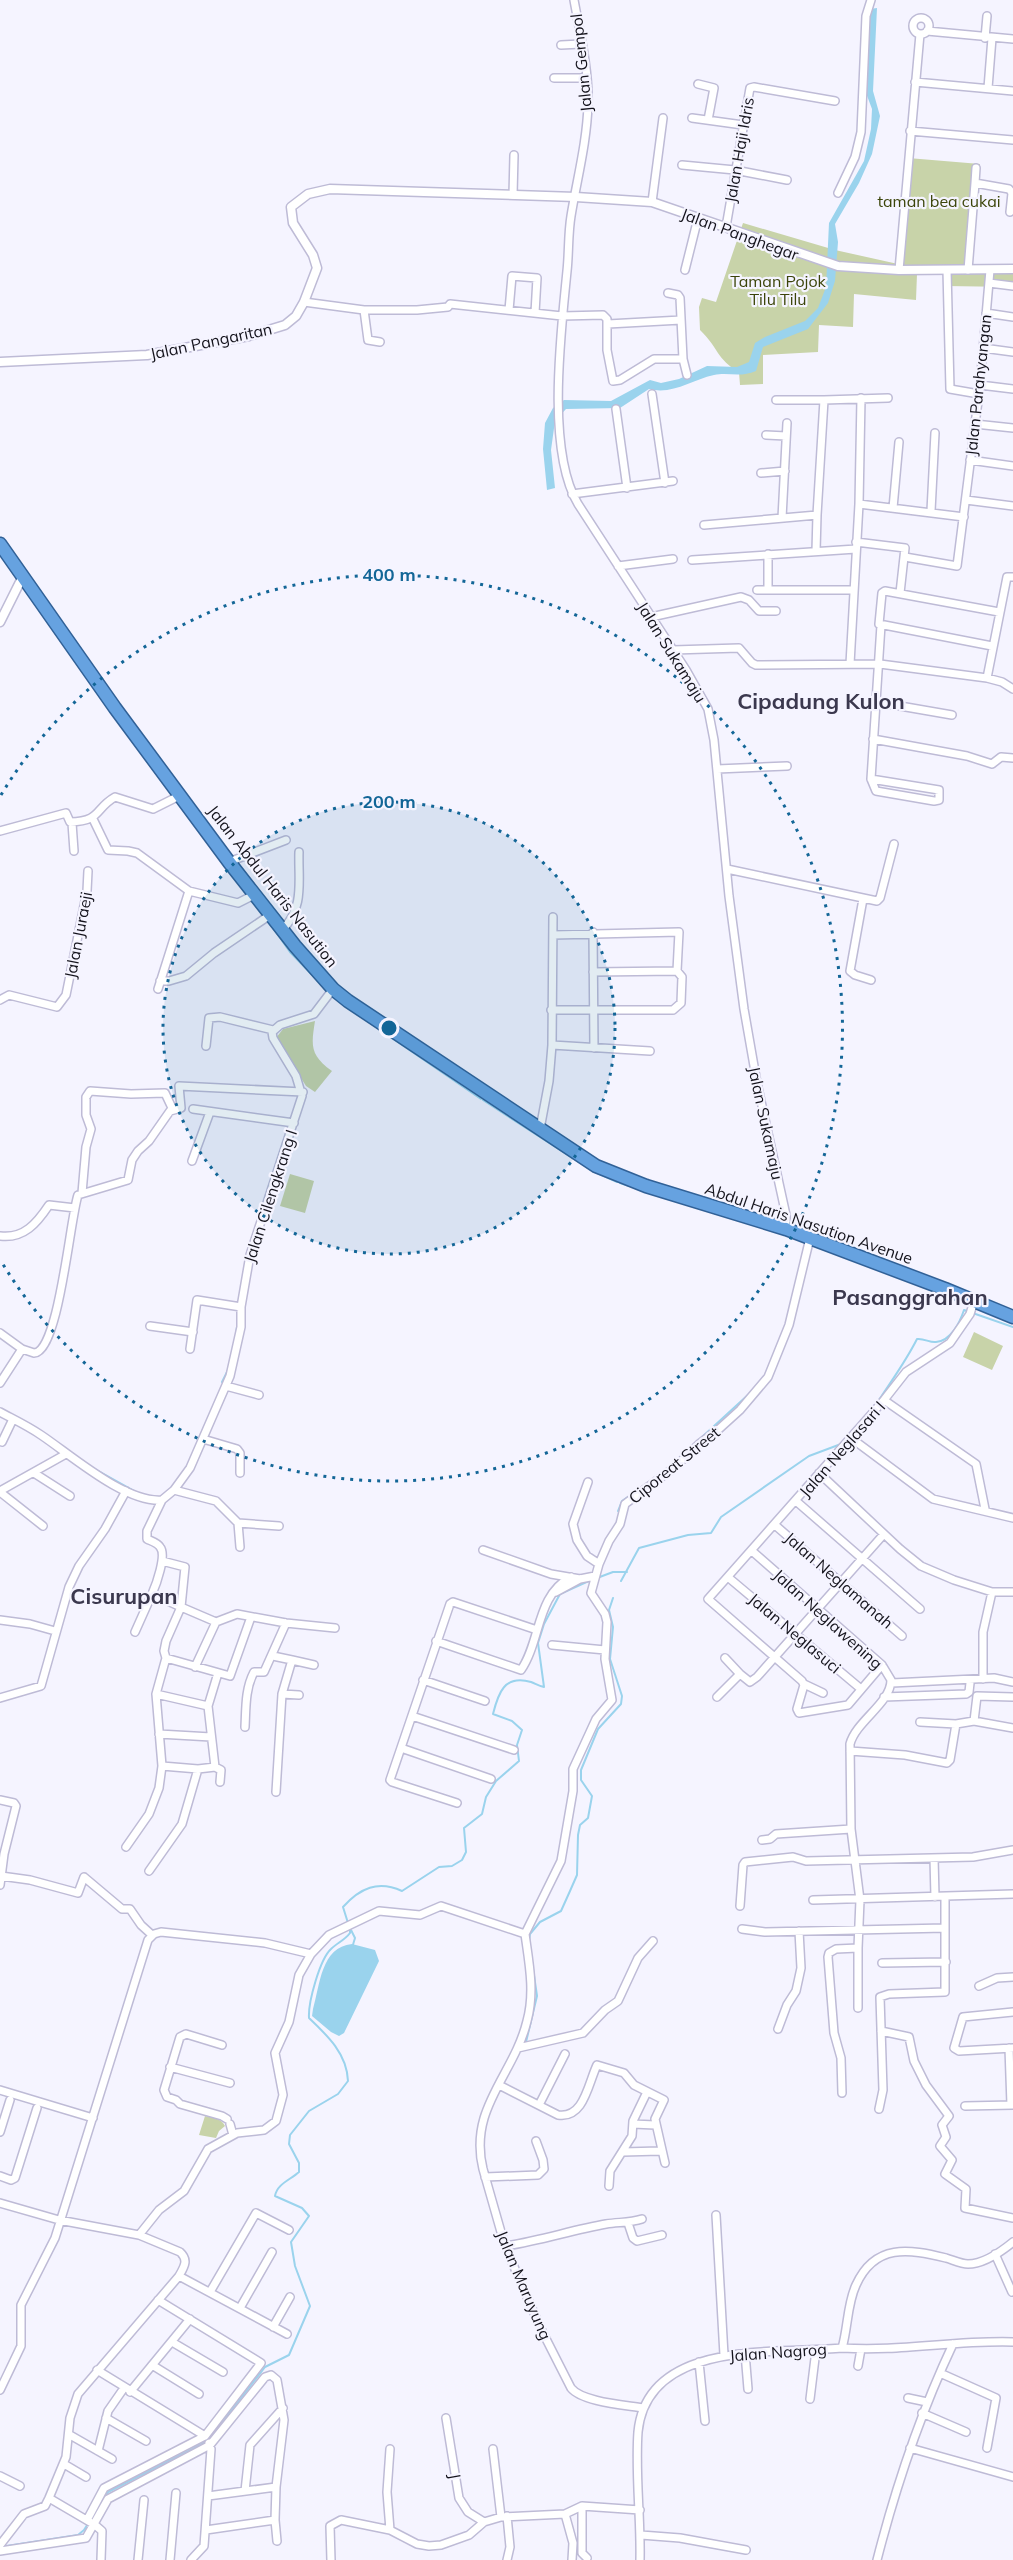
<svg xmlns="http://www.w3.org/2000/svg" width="1013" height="2560" font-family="Mulish,sans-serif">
<rect width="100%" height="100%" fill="#f5f4ff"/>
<!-- green -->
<path fill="#c8d3a9" d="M 908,158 L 980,164 L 966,269 L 1013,268 L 1013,287 L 945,286 L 944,275 L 917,274 L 916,300 L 854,294 L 853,327 L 819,325 L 818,352 L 763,355 L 763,384 L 740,385 L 739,372 C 717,360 718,347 700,330 L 699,307 L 702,298 L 716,302 L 743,223 L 835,250 L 898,264 Z
M 315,1021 C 311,1046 310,1055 332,1071 L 315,1092 L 306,1086 L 276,1038 L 283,1029 Z
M 290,1174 L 314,1181 L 305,1213 L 280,1206 Z
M 974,1332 L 1003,1346 L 992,1370 L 963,1357 Z
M 205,2116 C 213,2118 221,2118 225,2126 L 219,2131 L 216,2138 L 199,2135 Z"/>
<!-- water -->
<path fill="#9ad3ed" d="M 877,8 L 873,91 L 880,116 L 872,154 L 859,183 L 835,224 L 838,242 L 835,281 L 828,303 L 808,329 L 763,347 L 756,371 C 740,378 729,372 714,375 C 691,380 673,395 649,389 L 620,408 L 566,409 L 555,421 L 551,450 L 555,488 L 547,490 L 543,449 L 545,423 L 553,408 L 564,400 L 611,401 L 650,380 L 661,383 L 679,379 L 707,366 L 737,367 L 749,362 L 755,343 L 765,337 L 805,321 L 818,308 L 826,287 L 829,223 L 864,161 L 871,129 L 872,109 L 866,93 L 870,9 Z
M 352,1944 L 375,1950 L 379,1961 L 344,2033 L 339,2036 L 331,2032 L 312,2016 L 313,2009 C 320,1985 321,1947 352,1944 Z"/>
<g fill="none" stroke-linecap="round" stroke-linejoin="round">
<!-- stream -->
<path stroke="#9ad3ed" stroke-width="2" d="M 271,925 L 290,952 L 319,982
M 370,1023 L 481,1099
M 483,1100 L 591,1170
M 595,1172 L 617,1182
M 620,1183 L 629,1186
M 238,1305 L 247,1255
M 236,1336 L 238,1317
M 222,1382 L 228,1370
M 879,1400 C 892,1380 906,1361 917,1339 C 924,1338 930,1343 936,1342 C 951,1341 960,1322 964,1310 L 1013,1327
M 678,1459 L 749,1394
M 93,1468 L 138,1493
M 618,1511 L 622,1501 L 641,1488
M 597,1578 L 613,1572 L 627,1572
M 621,1581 L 639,1548 L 688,1535 L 711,1533 L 721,1517 L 809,1456 L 841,1444 L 862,1420
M 348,1923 L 343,1907 C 360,1888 378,1880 402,1891 L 439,1867 L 452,1866 L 462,1860 L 466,1852 L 464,1828 L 482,1814 L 486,1797 L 496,1781 L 519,1761 L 517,1745 L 522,1730 L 512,1721 L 493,1714 C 498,1694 504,1674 531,1682 C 536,1684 539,1686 544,1687 L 538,1643 L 544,1624 L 560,1594 L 591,1580
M 351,1930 L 355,1938 L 352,1948
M 526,2042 L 537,1996 L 529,1941 L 530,1934 L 540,1922 L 561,1911 L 570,1891 L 577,1875 L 578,1835 L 580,1825 L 588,1818 L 592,1796 L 581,1780 L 581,1770 L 598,1729 L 621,1704 L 622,1696 L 610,1659 L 613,1627 L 609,1610 L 613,1598
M 0,2547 L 78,2535 L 84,2530 L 108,2492 L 204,2443 L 211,2437 L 265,2367 L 289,2355 L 310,2306 L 295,2266 L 291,2242 L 309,2216 L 302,2208 L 275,2196 C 277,2184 290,2180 299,2172 L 299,2163 L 289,2144 L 290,2135 L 309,2111 L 338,2094 L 348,2081 C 347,2054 328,2036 309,2018 C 308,2002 320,1959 331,1949 C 337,1943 345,1940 350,1933 L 350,1928"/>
<defs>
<path id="minor" d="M 574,0 C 580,33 589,70 588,104 C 587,142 577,179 571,216 C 568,234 569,253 567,271 C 561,333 546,450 578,504 L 686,670 L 708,709 L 714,740 L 729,896 L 744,1009 L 757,1083 L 786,1215 L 786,1229
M913 26a8 8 0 1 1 16 0a8 8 0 1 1-16 0Z
M 927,31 L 1013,39
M 985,38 L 987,16
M 561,45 L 581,44
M 554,78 L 586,78
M 915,82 L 1013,91
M 698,84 L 714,88 L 708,120
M 988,88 L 992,38
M 692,118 L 743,125
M 910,131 L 1013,140
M 682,165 L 735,170 L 787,180
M 975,183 L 976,168
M 838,193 L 855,157 L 861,132 L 866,16 L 871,0
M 513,195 L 514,155
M 652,202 L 663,118
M 726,227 L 750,88 L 754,87 L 835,101
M 685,270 L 698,218
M 899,270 L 920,34
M 947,270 L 950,389 L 979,394
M 968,270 L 975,183 L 1009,189 L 1012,193 L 1010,212
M 989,283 L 1013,286
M 668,293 L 678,295 L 680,298 L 683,359 L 687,375
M 304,302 L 364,310 L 417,310 L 448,307 L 450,304 L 562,316 L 603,315 L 607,319 L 607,350 L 613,381 L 620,380 L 654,359 L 683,359
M 364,310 L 368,340 L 380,342
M 509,310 L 512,276 L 537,278 L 535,313
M 986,313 L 1013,317
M 608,324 L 681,320
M 983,348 L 1013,352
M 980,385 L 1013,389
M 652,394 L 665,483
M 776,400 L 824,400
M 616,409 L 627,488
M 975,424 L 1013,428
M 766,435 L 786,436
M 970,460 L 1013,466
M 761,473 L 785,471
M 572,494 L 673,481
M 966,500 L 1013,506
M 859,504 L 861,398
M 893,508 L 899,442
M 931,511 L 935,433
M 782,518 L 787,423
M 704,525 L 817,515 L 824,400 L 888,398
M 856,542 L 905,548 L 900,593
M 816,551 L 817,515
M 768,554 L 768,590
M 905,557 L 957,566 L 980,385 L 990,270
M 692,560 L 856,549
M 618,566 L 673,559
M 757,590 L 854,590
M 651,617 L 741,597 L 749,600 L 759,611 L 776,611
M 992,646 L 879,624 L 882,593 L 885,591 L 999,612
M 673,650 L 739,648 L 752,663 L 756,665 L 880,664 L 987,678 L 1002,682 L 1013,689
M 850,664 L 859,504 L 964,517
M 987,678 L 1007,577 L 1013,577
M 877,702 L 952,715
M 873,739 L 967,756 L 992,764 L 1001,757 L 1013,758
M 717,769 L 787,766
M 871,779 L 939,790 L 939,800 L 934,801 L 876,791 L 871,779 L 881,625
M 93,819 L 108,850 L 128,851 L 137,853 L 189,891 L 238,903 L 254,895
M 72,823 L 74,851
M 0,831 L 66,813 L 70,822 C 102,821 94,809 115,797 L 153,809 L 181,795
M 229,862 L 286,840
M 727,869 L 877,901 L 880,898 L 894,844
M 863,899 L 850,971 L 855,975 L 871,980
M 282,930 C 305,907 298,881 299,852
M 593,932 L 594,1048
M 553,935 L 679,932 L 677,971
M 160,981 L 169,981 L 186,976 L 214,953 L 270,915
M 158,989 L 189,891
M 0,1000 L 9,995 L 57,1007 L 66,995 L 87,891 L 88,871
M 551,1010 L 673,1010 L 681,1003 L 682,977 L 677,971 L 593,972
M 552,1045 L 650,1051
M 206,1046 L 209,1018 L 220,1017 L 273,1030
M 193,1109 L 294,1123
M 540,1129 L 549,1081 L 552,1045 L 553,917
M 192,1161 L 210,1112
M 82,1193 L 86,1147 L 91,1129 L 86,1115 L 86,1097 L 90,1091 L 131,1094 L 165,1093 L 173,1110
M 0,1236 C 24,1239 37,1223 49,1205 L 75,1208
M 150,1326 L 193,1332
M 0,1333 L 22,1349 L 34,1353 C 59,1352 70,1218 78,1195 L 128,1180 L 132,1160 L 138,1151 L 149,1141 L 170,1111 L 181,1108 L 179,1086 L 303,1092
M 190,1349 L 197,1300 L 241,1307
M 0,1383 L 22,1349
M 226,1386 L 259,1395
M 884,1400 L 976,1464 L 985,1509
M 0,1412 C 13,1419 28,1426 41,1435 C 71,1455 125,1503 162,1500
M 851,1438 L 933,1499 L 1013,1518
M 203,1439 L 237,1449 L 240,1453 L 240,1473
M 2,1442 L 13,1419
M 34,1473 L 70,1496
M 819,1473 L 900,1549 L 921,1566 L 954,1580 L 992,1592 L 1013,1592
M 588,1482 L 573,1524 L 577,1540 L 587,1556 L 599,1564
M 174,1490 L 216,1501 L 238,1523 L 279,1526
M 0,1491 L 66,1454
M 0,1492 L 43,1526
M 796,1501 L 920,1609
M 238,1523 L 240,1547
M 775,1525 L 902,1636
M 483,1550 L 551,1574 L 580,1579 L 595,1576
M 752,1551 L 882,1665 L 891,1680 C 891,1703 856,1721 850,1744 L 851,1829 L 860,1900 L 858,1948 L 836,1949 L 829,1953 L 828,1957 L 834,2033 L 841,2058 L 842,2093
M 162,1561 L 185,1567 L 181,1607 L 216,1622 L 237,1614 L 286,1623 L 335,1628
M 729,1578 L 861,1689
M 556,1592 L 580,1579
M 0,1620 L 30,1624 L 55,1631
M 135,1632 L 152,1594
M 436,1641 L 521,1670 C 541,1641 536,1595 571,1577
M 552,1645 L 605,1650
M 273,1656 L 292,1660 L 282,1694 L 276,1792
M 166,1658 L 230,1676 L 251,1617
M 725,1658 L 740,1674
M 292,1660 L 314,1665
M 882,1665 L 848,1705 L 799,1713 L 797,1709 L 804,1685 L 802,1681 L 708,1599 L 884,1400 L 906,1372 L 950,1343 L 970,1314 L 974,1301
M 195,1667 L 216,1622
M 983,1679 L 983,1632 L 992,1592
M 423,1680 L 485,1701
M 892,1683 L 994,1678 L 1013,1682
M 804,1684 L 823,1693
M 156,1694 L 208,1706
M 282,1694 L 299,1695
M 717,1697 L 740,1674 L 750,1682 L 757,1677 L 884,1534
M 884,1697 L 966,1694 L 969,1692 L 970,1683
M 0,1698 L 41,1686 L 69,1587 L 79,1566 L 105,1529 L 126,1491
M 412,1716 L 514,1750
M 974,1721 L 977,1696 L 1013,1697
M 920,1722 L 956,1724
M 245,1727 C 246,1708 245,1689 254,1672 L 264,1672 L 286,1623
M 159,1734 L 211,1737
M 401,1748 L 491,1779
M 850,1751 L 905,1755 L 947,1763 L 950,1760 L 956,1724 L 974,1721 L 1013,1728
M 215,1767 L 221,1770 L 220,1782
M 198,1769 L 215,1767 L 208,1706 L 218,1673
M 0,1800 L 14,1803 L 16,1806 L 4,1854 L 0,1885
M 457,1803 L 392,1782 L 390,1780 L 450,1604 L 453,1602 L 537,1630
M 762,1840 L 770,1839 L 776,1834 L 851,1829
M 126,1847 L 149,1814 L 159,1788 L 162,1766 L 156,1694 L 166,1658 L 164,1651 L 166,1641 L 181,1607 L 152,1594 C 156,1585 167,1555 160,1547 C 158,1543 151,1541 147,1539 L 147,1531 L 162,1500 L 174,1490 L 190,1468 L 230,1376 L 241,1327 L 241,1307 L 250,1255 L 302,1096 L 296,1076 L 273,1038 L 272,1032 L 280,1025 L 314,1014 L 333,989
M 934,1858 L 935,1897
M 149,1871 L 182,1824 L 198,1769 L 162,1766
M 1,1876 L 30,1880 L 78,1893 L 84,1877 L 122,1909 L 130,1909 L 141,1925 L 152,1935
M 813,1900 L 1013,1894
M 740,1906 L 743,1865 L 745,1862 L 793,1857 L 806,1861 L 973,1857 L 1013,1850
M 742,1929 L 765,1932 L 945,1928
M 525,1934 L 561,1861 L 573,1791 L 573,1769 L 596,1719 L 612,1700 L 605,1659 L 607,1622 L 605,1614 L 591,1593 L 599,1564 L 609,1541 L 620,1524 L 625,1504 L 675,1467 L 699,1444 L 719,1429 L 740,1410 L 768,1377 L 789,1325 L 810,1238
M 525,1934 C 529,1963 535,1992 527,2021 C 514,2075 468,2108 483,2169 L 505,2246 L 541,2329 L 571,2388 C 582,2402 626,2405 643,2408
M 882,1963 L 946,1962
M 979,1986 L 997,1978 L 1013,1977
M 858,2008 L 858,1948
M 1013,2012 L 963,2017 L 954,2048 L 959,2051 L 1013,2048
M 778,2029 L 787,2005 L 796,1991 L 801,1968 L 799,1931
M 881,2031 L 909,2037 L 914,2061 L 926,2085 L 949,2116 L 942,2125 L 946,2137 L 940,2146 L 952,2160 L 945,2174 L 966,2189 L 965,2208 L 1013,2218
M 222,2045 L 186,2034 L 180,2037 L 164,2090 L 167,2097 L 176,2100 L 180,2104 L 222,2116 L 227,2119
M 518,2048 L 583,2033 L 605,2010 L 618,2001 L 638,1958 L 653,1941
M 1009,2048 L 1011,2105
M 170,2067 L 230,2083
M 499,2085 L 558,2115 C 584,2119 588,2084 597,2065 L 624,2073 L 634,2085 L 664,2100 L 655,2119 L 665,2163
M 0,2090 L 93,2118
M 539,2105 L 565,2054
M 965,2106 L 1013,2105
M 879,2109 L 883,2090 L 880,1997 L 889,1994 L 945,1992 L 945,1897
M 230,2124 L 233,2135
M 633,2124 L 655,2125
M 0,2132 L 10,2100
M 623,2152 L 660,2151
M 0,2176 L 11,2180 L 15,2178 L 37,2108
M 485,2177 L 538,2175 L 544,2169 L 543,2160 L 536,2141
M 609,2186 L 610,2171 L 632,2136 L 633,2121 L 647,2092
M 0,2203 L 59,2220 L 139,2235 L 180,2252 C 189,2260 184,2267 179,2276 L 78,2394 L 70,2418 L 66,2457 L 49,2498 L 45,2506 L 24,2514 L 0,2545
M 716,2215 L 724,2355
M 628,2223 L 633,2238 L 637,2241 L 662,2235
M 139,2235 L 159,2210 L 184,2191 L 208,2149 L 237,2133 L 264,2130 L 276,2121 L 283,2095 L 275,2053 L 289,2022 L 299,1975 L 311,1954 L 329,1935 L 379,1911 L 420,1915 L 441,1906 L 525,1934
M 505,2246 C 539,2241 572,2230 606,2224 C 619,2222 630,2223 642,2219
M 995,2254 L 1012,2292
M 179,2276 L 287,2334
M 210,2292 L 256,2213 L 289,2230
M 240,2308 L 272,2252
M 273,2327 L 290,2297
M 172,2342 L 223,2372
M 842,2348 C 899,2352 956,2340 1013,2342
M 745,2353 L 748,2389
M 699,2362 L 705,2421
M 152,2365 L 199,2394
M 858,2366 L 861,2349
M 97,2370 L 205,2436
M 940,2373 L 996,2398 L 987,2448
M 0,2390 L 21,2346 L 21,2305 L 55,2238 L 148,1940 L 154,1934 L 161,1932 L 265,1943 L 311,1954
M 130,2392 L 190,2319
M 908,2398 L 927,2402
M 810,2399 L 816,2350
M 922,2413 L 966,2432
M 106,2418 L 146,2441
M 446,2418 L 459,2498 L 468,2512 L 484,2522
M 70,2435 L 112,2459
M 910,2448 L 1013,2477
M 390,2449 L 387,2492 L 390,2530
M 493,2449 L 501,2517
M 98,2451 L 108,2411 L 124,2388
M 64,2464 L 86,2477
M 0,2476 L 20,2486
M 245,2491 L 250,2445 L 283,2408
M 208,2496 L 276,2487
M 49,2498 L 95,2525 L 102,2531 L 101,2560
M 582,2506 L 582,2553 L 587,2558
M 565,2514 L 573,2543 L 572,2560
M 507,2516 L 510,2547 L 507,2560
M 87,2520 L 104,2488 L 205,2436 L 261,2363 L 158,2300
M 206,2530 L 275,2520
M 641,2535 L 680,2538 L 746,2550
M 0,2551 L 86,2538 L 108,2499 L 210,2445 L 265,2377 L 271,2375 L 277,2380 L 284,2420 L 276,2487 L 275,2520 L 277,2541
M 138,2560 L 144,2500
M 170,2560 L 176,2493
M 191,2560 L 204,2546 L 211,2449 L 209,2443
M 331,2560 L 330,2526 L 341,2520 L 390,2530 L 417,2544 L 429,2546 L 441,2545 L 469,2535 L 484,2522 L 501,2517 L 565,2514 L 582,2506 L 640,2510
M 640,2560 C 641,2518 635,2474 638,2432 C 647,2339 776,2354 842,2348 C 848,2328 847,2304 856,2285 C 875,2243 909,2249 946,2258 C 953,2260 961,2264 968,2264 C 983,2264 1002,2251 1013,2242
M 877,2560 C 896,2486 920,2414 953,2344"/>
<path id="tertiary" d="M 0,362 L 147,355 L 249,336 L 285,325 L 296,316 L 304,302 L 317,268 L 313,255 L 293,223 L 291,207 L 308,194 L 330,189 L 576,197 L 652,202 L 838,266 L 899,270 L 1013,269
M 0,622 L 23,576"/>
<path id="trunk" d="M 0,544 L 115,708 L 229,862 L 295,946 L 333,989 L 348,1001 L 596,1166 L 646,1186 L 786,1229 L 945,1289 L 1013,1317"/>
</defs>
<!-- minor casing -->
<use href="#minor" stroke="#bebbd6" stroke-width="10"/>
<!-- tertiary casing -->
<use href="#tertiary" stroke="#bebbd6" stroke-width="11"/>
<!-- trunk casing -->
<use href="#trunk" stroke="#316197" stroke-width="15"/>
<!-- minor -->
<use href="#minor" stroke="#fff" stroke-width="7"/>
<!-- tertiary -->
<use href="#tertiary" stroke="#fff" stroke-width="8"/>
<!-- trunk -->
<use href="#trunk" stroke="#66a2e0" stroke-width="12"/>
</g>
<!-- distance rings -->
<circle cx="389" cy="1028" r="226" fill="#136697" fill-opacity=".12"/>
<g fill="none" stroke="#136697" stroke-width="3" stroke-dasharray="3 6">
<circle cx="389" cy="1028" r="226"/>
<path d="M1 795A453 453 0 1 1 1 1261"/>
</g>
<g text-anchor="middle" stroke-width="4.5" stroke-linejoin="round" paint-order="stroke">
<!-- street labels -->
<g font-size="16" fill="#14131c" stroke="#f5f4ff">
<text transform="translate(581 63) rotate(-96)" y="6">Jalan Gempol</text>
<text transform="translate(739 150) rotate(-80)" y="6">Jalan Haji Idris</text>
<text transform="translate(740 234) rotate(20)" y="6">Jalan Panghegar</text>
<text transform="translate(211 341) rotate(-12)" y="6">Jalan Pangaritan</text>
<text transform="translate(978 385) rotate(-84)" y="6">Jalan Parahyangan</text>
<text transform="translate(672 652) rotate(58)" y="6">Jalan Sukamaju</text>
<text transform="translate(273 886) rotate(52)" y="6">Jalan Abdul Haris Nasution</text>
<text transform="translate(78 935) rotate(-79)" y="6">Jalan Juraeji</text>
<text transform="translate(766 1123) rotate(78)" y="6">Jalan Sukamaju</text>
<text transform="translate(270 1196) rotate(-72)" y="6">Jalan Cilengkrang I</text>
<text transform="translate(809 1223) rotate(19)" y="6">Abdul Haris Nasution Avenue</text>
<text transform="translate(842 1449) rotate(-49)" y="6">Jalan Neglasari I</text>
<text transform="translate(674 1465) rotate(-39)" y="6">Ciporeat Street</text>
<text transform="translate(839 1580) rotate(41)" y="6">Jalan Neglamanah</text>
<text transform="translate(828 1619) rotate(42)" y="6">Jalan Neglawening</text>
<text transform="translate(795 1633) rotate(40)" y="6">Jalan Neglasuci</text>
<text transform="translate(524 2285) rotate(67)" y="6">Jalan Maruyung</text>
<text transform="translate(778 2352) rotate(-4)" y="6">Jalan Nagrog</text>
<text transform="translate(455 2476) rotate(80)" y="6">J</text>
</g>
<!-- park labels -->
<g font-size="16" fill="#3b4409" stroke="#f5f4ff">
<text x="939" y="207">taman bea cukai</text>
<text x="778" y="287">Taman Pojok<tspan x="778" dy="18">Tilu Tilu</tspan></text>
</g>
<!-- district labels -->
<g font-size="22" font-weight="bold" fill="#3b384e" stroke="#f5f4ff">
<text x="821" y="709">Cipadung Kulon</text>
<text x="910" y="1305">Pasanggrahan</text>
<text x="124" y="1604">Cisurupan</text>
</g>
</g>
<circle cx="389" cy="1028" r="9" fill="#136697" stroke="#f5f4ff" stroke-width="3"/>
<g font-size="18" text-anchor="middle" font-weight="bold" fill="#136697" stroke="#f5f4ff" stroke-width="4.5" stroke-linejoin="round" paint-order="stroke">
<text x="389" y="581">400 m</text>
<text x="389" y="808">200 m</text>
</g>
</svg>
